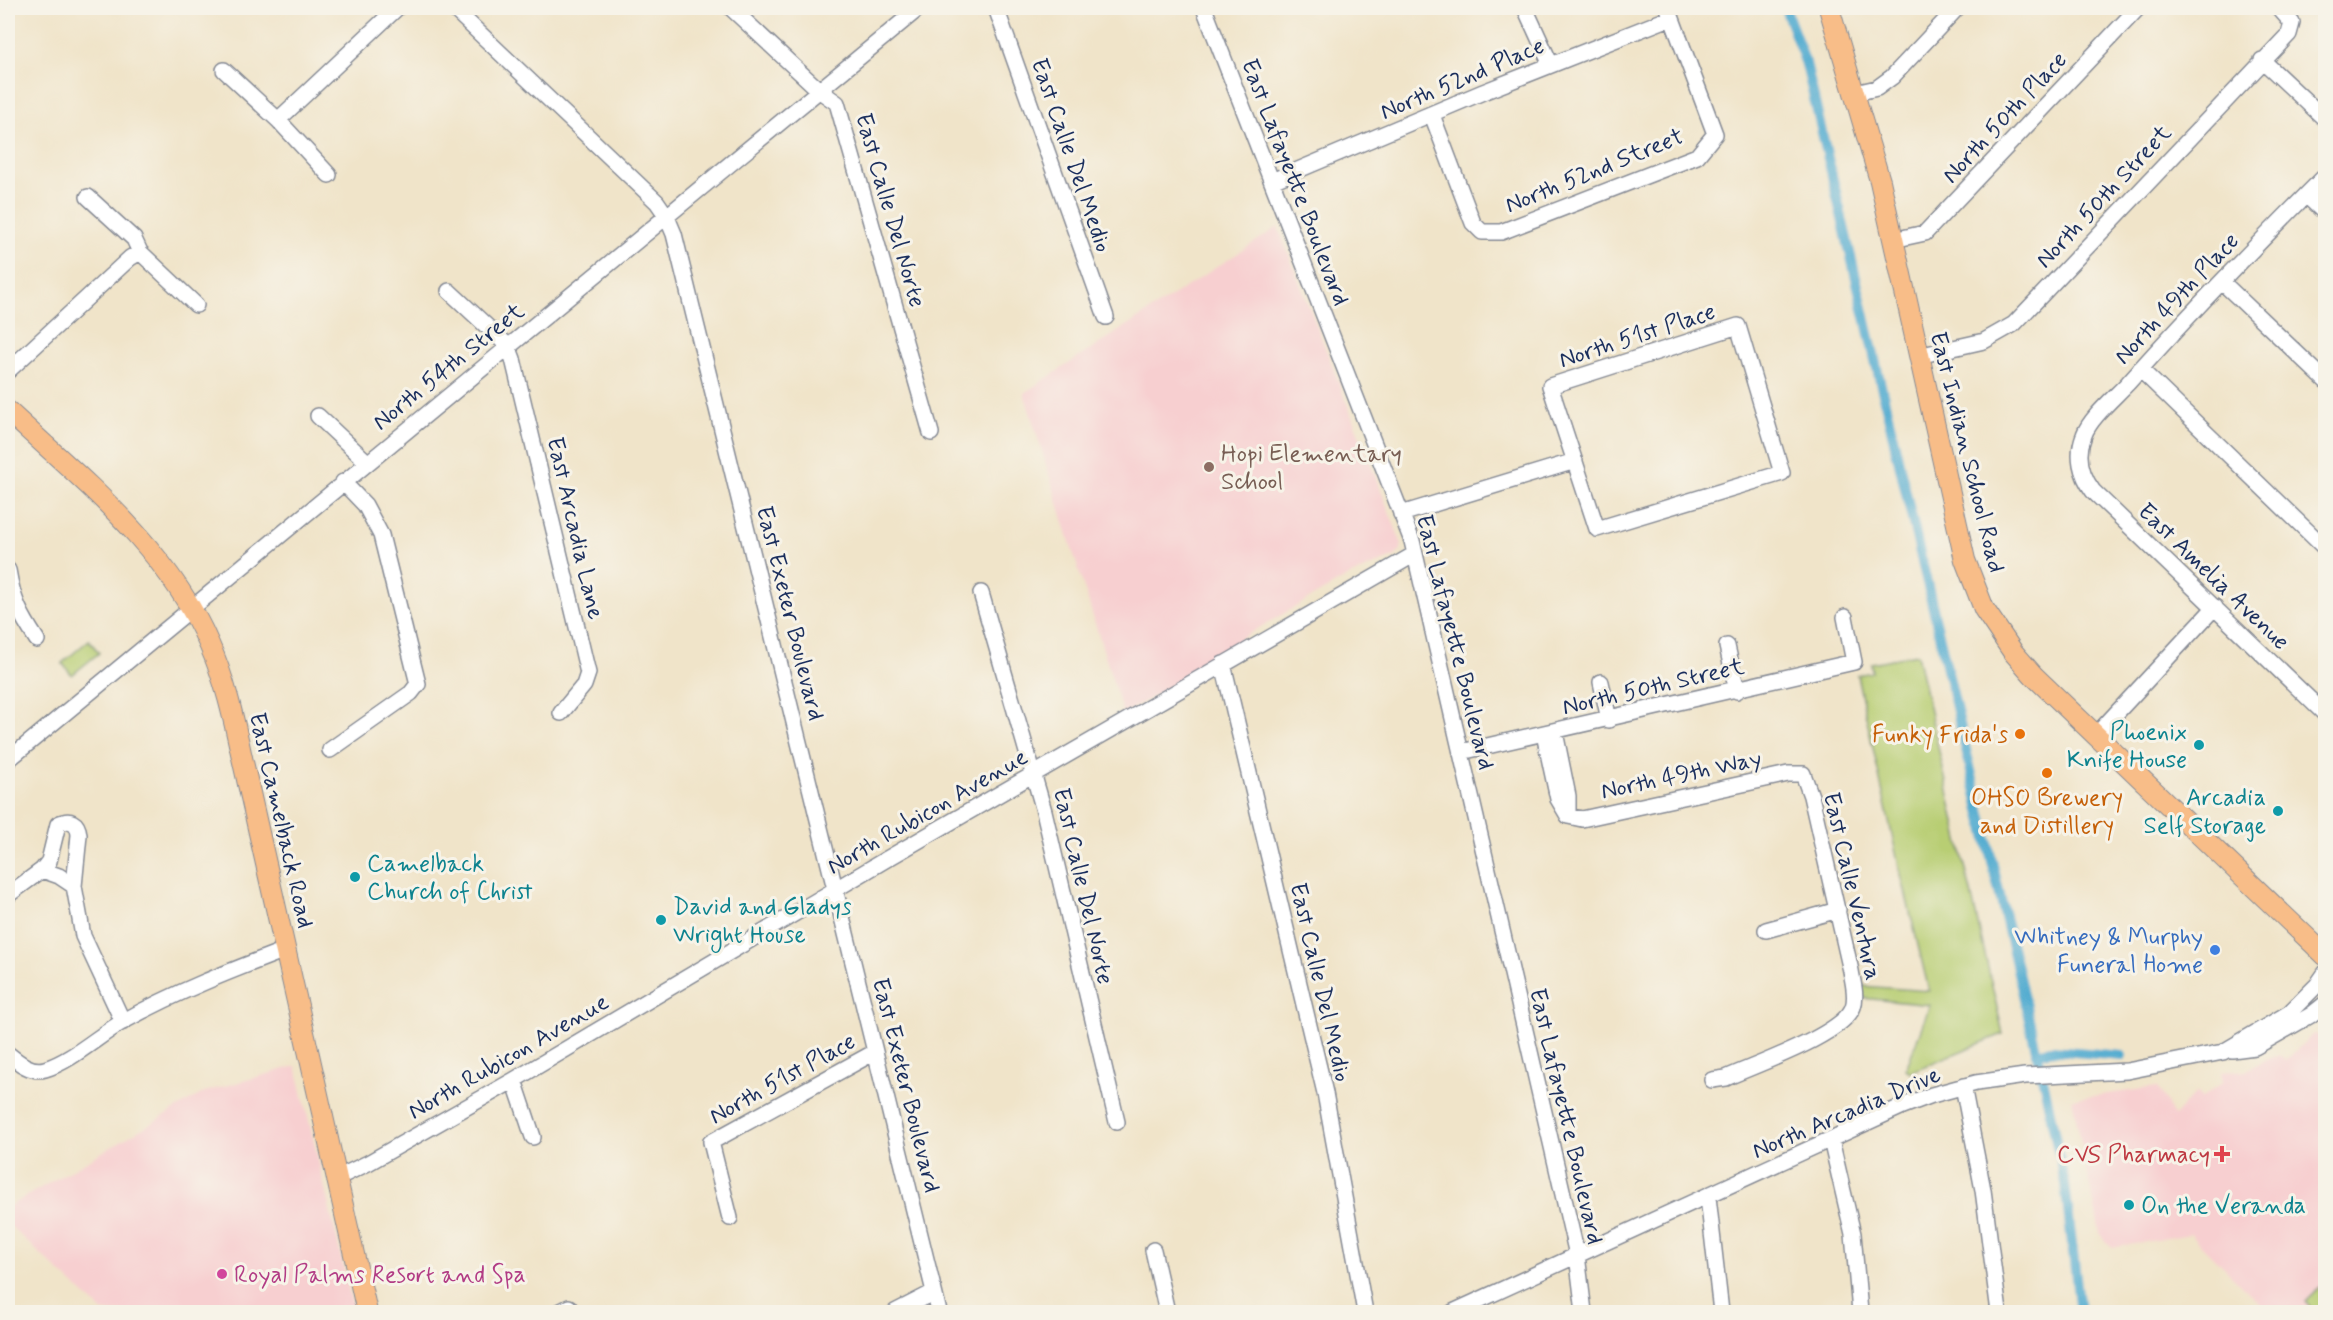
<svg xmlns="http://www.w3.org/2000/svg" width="2333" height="1320" font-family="Mynerve,sans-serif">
<rect width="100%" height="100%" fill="#f7f3e8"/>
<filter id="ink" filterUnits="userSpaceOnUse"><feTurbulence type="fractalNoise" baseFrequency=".0167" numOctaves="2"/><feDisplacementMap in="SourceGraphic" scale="12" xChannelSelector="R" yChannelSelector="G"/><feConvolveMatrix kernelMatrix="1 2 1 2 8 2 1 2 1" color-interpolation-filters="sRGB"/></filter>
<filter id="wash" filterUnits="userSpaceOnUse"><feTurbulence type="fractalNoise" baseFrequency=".008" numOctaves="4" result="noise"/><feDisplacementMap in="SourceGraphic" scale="24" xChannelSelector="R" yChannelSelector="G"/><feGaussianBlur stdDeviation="1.35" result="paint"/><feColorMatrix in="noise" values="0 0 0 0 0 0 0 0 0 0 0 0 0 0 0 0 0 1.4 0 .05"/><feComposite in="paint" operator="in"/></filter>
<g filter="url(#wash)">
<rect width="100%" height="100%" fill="#f0e4c9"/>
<!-- built -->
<path fill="#f7cfd0" d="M 1278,227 L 1401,542 L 1401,550 L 1395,556 L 1351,575 L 1243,637 L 1194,673 L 1123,714 L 1024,393 Z
M 2325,1028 L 2325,1312 L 2268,1312 L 2190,1234 L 2112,1248 L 2100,1233 L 2072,1099 L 2157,1087 L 2174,1116 L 2196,1092 L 2202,1098 L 2223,1082 L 2221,1072 L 2246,1070 L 2279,1054 L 2286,1060 L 2314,1033 L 2318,1036 Z
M 296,1066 L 354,1312 L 103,1312 L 8,1224 L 8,1207 L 205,1092 Z"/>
<!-- green -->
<path fill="#b8ce73" stroke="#6a7e68" stroke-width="1.5" d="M 89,640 L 99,653 L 72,675 L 62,663 Z
M 1917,654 L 2003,1034 L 1910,1072 L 1906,1069 L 1930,1005 L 1862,998 L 1862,986 L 1929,991 L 1897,858 L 1857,675 L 1872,672 L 1871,663 Z
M 2324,1285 L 2325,1312 L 2316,1312 L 2305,1301 L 2315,1291 Z"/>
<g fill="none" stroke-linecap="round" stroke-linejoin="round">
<!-- canal -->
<path stroke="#53acd0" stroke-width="10" d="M 1785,8 L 1806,64 L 2044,1084 L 2065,1184 L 2080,1312
M 2036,1053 L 2052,1050 L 2122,1056"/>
</g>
</g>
<g filter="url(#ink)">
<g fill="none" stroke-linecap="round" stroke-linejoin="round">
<defs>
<path id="minor" d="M 453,8 L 657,202 L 666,215 L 674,234 L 939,1312
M 731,8 L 820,91 L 837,103 L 931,433
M 996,8 L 1106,317
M 1204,8 L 1412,541 L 1577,1255 L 1584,1312
M 1525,8 L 1551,65
M 2262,60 L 2326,120
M 224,70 L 278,120 L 329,175
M 1855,93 L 1877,88 L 1892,77 L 1957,8
M 1432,115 L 1473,223 L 1482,232 L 1501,232 L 1697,156 L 1715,134 L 1668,8
M 278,120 L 397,8
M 2326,175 C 2258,243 2191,312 2128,383 C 2115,397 2090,418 2084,435 C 2076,455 2081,475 2093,491 L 2326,715
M 1272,181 L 1483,92 L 1670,18
M 2306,195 L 2326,214
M 88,197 L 134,239 L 140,252 L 196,305
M 1893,240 L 1925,233 L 2138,8
M 2222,282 L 2326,381
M 449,291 L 508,346 L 513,359 L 588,673 L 584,685 L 561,713
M 1738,326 L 1782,473 L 1597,529 L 1550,386 Z
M 1918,356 L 1984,341 L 2014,324 L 2289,34 L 2292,23 L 2279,8
M 2140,369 L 2326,549
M 8,371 L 130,258 L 140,252
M 318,416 L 367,462
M 1401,514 L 1575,461
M 8,570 C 13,601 20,614 37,640
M 981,593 L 1044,811 L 1117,1122
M 1727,646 L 1737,691
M 1223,664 L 1325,1093 L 1365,1312
M 1601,682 L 1609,720
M 1555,732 L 1568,796 L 1568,813
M 1544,734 L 1558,799 L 1568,816
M 2096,735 L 2215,607
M 330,750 L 411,693 L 418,684 L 381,535 L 365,505 L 343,482
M 1461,752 L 1854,662 L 1845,617
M 8,760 L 919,8
M 1568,816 L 1582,819 L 1788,774 L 1803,774 L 1811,796 L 1851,971 C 1853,983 1857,996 1853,1007 C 1843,1035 1754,1065 1726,1078 L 1712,1080
M 42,870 L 59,876 L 74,886
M 8,895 L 42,870 L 49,861 L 58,824 C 70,818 78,822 79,835 L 74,886 L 83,936 L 123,1022
M 1766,930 L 1838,910
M 2232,1050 L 2255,1047 L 2311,1015 L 2326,1003
M 8,1054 C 18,1062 31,1073 45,1069 C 72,1061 99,1035 124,1021 C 176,992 230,971 285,950
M 514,1080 L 533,1137
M 1963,1086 L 1983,1190 L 1999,1312
M 1831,1140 L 1853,1234 L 1860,1312
M 337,1178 L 368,1163 L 514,1080 L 885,860 L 1415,554
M 1708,1197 L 1721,1312
M 730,1218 L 711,1142 L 875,1052
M 1153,1250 L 1167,1312
M 559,1312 L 569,1307
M 895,1312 L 934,1292
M 1453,1312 L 1903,1106 L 1932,1095 L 1976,1083 L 2025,1076 L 2127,1071 L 2223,1052 L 2289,1013 L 2317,985 L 2326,972"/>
<path id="major" d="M 1829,8 L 1880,181 L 1965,560 L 1984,609 L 2013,652 L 2034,676 L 2326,956
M 8,411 C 82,480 168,548 209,644 C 225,679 233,716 241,753 L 367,1312"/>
</defs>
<!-- minor casing -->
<use href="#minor" stroke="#868a94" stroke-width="18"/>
<!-- major casing -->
<use href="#major" stroke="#868a94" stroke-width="22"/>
<!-- minor -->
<use href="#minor" stroke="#fff" stroke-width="15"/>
<!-- major -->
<use href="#major" stroke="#f8bd88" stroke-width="20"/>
</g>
</g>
<!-- markers -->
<circle fill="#8d6e63" stroke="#f7f3e8" stroke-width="2" cx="1209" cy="467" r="6"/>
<g fill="#e8710a" stroke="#f7f3e8" stroke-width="2">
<circle cx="2020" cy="734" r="6"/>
<circle cx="2047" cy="773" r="6"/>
</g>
<g fill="#0f9aa8" stroke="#f7f3e8" stroke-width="2">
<circle cx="2199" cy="745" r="6"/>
<circle cx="2278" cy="811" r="6"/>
<circle cx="355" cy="877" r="6"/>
<circle cx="661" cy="920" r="6"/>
<circle cx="2129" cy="1205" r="6"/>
</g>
<circle fill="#3f7fe0" stroke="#f7f3e8" stroke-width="2" cx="2215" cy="950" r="6"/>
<path fill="#e0444e" stroke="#f7f3e8" stroke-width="2" d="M2219 1145h6v6h6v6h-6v6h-6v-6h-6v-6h6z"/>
<circle fill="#d1479c" stroke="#f7f3e8" stroke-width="2" cx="222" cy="1274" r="6"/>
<g text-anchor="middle" stroke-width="6" stroke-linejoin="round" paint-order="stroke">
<!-- street labels -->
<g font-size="24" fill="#1b2f5e" stroke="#f7f3e8">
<text transform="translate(1462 78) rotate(-23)" y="8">North 52nd Place</text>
<text transform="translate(2004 117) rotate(-47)" y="8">North 50th Place</text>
<text transform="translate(1072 155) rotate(71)" y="8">East Calle Del Medio</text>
<text transform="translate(1594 170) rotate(-22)" y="8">North 52nd Street</text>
<text transform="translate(1296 182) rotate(69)" y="8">East Lafayette Boulevard</text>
<text transform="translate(2103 196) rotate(-47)" y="8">North 50th Street</text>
<text transform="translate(891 210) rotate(74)" y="8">East Calle Del Norte</text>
<text transform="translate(2176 298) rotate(-47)" y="8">North 49th Place</text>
<text transform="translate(1637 335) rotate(-18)" y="8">North 51st Place</text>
<text transform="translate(448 366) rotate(-39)" y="8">North 54th Street</text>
<text transform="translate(1968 452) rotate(76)" y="8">East Indian School Road</text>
<text transform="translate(576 528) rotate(77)" y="8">East Arcadia Lane</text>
<text transform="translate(2214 576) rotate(44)" y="8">East Amelia Avenue</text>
<text transform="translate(791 613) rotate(76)" y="8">East Exeter Boulevard</text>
<text transform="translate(1456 642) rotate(76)" y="8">East Lafayette Boulevard</text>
<text transform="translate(1653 686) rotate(-13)" y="8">North 50th Street</text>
<text transform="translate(1681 774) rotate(-12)" y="8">North 49th Way</text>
<text transform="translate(927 811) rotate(-30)" y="8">North Rubicon Avenue</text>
<text transform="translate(282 820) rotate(77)" y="8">East Camelback Road</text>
<text transform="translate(1084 886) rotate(77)" y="8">East Calle Del Norte</text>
<text transform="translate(1853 886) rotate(77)" y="8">East Calle Ventura</text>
<text transform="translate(1321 982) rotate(77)" y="8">East Calle Del Medio</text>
<text transform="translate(508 1056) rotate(-30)" y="8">North Rubicon Avenue</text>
<text transform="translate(782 1078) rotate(-29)" y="8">North 51st Place</text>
<text transform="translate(907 1085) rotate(76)" y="8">East Exeter Boulevard</text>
<text transform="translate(1846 1112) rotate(-23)" y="8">North Arcadia Drive</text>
<text transform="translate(1567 1116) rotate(77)" y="8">East Lafayette Boulevard</text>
</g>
<!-- education labels -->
<g font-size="24" fill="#785e54" stroke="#f7f3e8" text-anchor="start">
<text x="1221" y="461">Hopi Elementary<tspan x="1221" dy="28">School</tspan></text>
</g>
<!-- culture labels -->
<g font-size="24" fill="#0d838f" stroke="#f7f3e8" text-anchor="start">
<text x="2187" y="739" text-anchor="end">Phoenix<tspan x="2187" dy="28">Knife House</tspan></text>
<text x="2266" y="805" text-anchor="end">Arcadia<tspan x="2266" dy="28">Self Storage</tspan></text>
<text x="367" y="871">Camelback<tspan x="367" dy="28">Church of Christ</tspan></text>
<text x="673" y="914">David and Gladys<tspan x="673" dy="28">Wright House</tspan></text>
<text x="2141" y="1213">On the Veranda</text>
</g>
<!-- food labels -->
<g font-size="24" fill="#c56008" stroke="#f7f3e8" text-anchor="end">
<text x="2008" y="742">Funky Frida's</text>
<text x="2047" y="805" text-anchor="middle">OHSO Brewery<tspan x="2047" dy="28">and Distillery</tspan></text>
</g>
<!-- shop labels -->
<g font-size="24" fill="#366cbe" stroke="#f7f3e8" text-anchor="end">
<text x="2203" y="944">Whitney &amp; Murphy<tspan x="2203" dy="28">Funeral Home</tspan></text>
</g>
<!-- health labels -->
<g font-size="24" fill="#be3a42" stroke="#f7f3e8" text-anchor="end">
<text x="2210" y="1162">CVS Pharmacy</text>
</g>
<!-- hotel labels -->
<g font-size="24" fill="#b23c85" stroke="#f7f3e8" text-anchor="start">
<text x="234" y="1282">Royal Palms Resort and Spa</text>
</g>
</g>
<!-- margin -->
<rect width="2333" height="1320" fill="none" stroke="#f7f3e8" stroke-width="30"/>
</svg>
